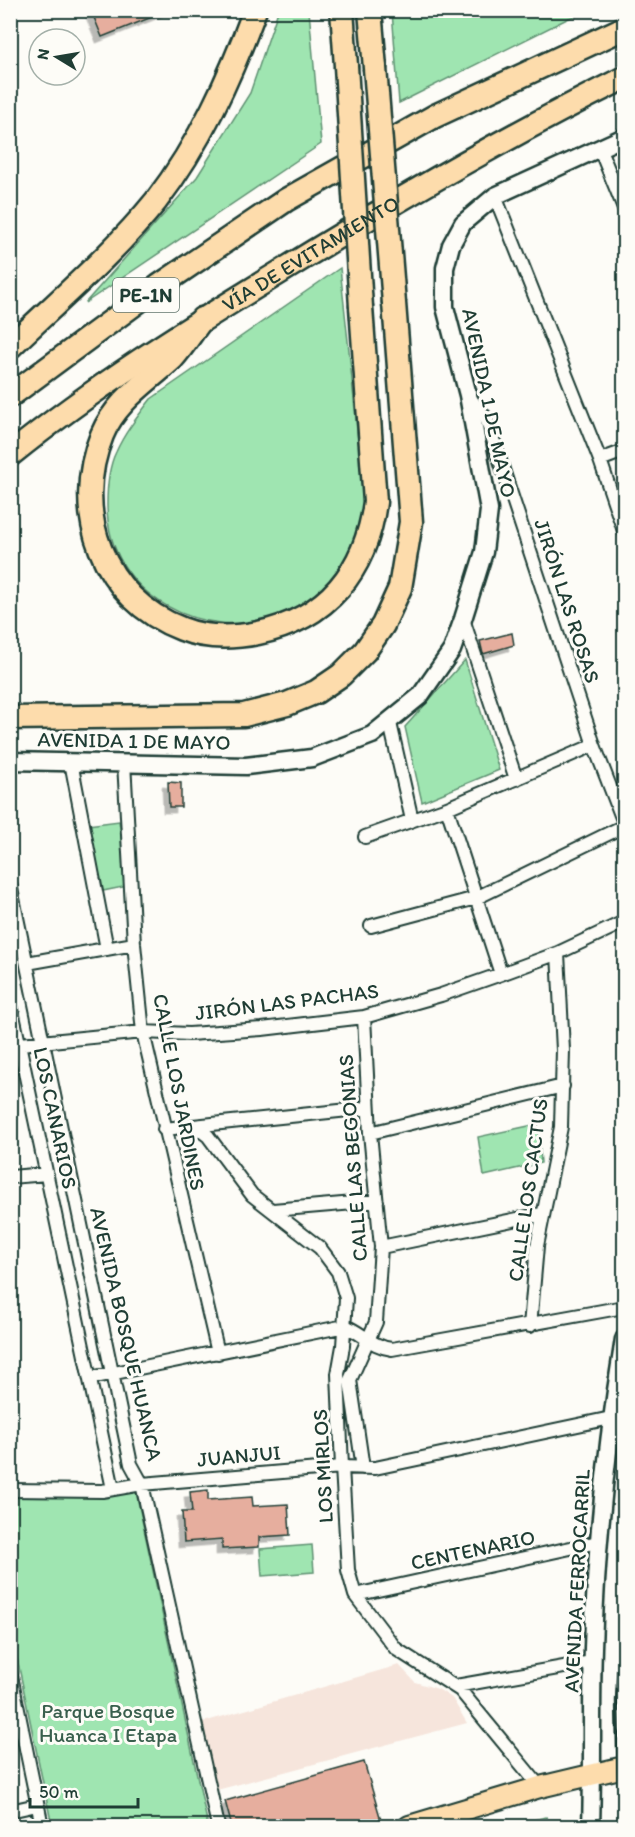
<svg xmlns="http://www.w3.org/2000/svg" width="635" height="1837" font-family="Itim,sans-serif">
<defs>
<filter id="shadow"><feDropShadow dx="-5.5" dy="5.5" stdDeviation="0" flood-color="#0004"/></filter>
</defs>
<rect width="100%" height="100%" fill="#fdfcf7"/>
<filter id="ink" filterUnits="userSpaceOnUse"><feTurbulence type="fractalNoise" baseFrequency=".0167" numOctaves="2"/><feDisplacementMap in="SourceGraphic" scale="12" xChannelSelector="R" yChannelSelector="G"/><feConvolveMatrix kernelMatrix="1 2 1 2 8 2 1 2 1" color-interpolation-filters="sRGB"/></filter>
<g filter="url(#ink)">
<!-- built -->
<path fill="#f6e5dc" d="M 399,1665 L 415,1682 L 438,1689 L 452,1698 L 467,1723 L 217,1790 L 200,1723 Z"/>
<!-- green -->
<path fill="#9fe5b1" stroke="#5f9172" stroke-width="1.5" d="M 278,11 L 309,11 L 321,144 L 85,303 L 197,177 L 250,93 Z
M 392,11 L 392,10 L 591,11 L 569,18 L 399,103 Z
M 340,268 C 346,322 352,376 357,431 C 360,460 367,492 361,521 C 354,551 335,587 310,605 C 303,610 292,612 284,615 C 205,645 107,596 107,505 C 107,488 108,468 116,452 C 125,432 138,416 151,399 Z
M 465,660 L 499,770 L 422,802 L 405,727 Z
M 119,821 L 128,886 L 98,892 L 88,825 Z
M 538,1124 L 541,1163 L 484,1176 L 478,1137 Z
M 136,1492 L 208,1826 L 52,1826 L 11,1629 L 10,1495 L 103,1497 Z
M 312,1545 L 314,1572 L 262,1576 L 260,1549 Z
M 547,1817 L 549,1826 L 506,1826 Z"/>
<!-- building -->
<path fill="#e6ae9e" stroke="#1f3d34" stroke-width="1.5" filter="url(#shadow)" d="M 91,10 L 167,10 L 167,11 L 102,37 Z
M 512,633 L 514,645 L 483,654 L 480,641 Z
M 168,782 L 181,783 L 181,807 L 169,807 Z
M 208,1490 L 208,1500 L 252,1497 L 253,1506 L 288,1504 L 290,1535 L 259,1537 L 259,1547 L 222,1549 L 222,1539 L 184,1542 L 182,1512 L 192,1512 L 190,1492 Z
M 364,1762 L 381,1820 L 359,1827 L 232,1827 L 225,1801 Z"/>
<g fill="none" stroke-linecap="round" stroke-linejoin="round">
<defs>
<path id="street" d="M 599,147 L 624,208
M 495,196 L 600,460 L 624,531
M 470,398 L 486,418 L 594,745 L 624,823
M 600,460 L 624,451
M 463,619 L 516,779
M 390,723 L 412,820
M 71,762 L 107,949
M 124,762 L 134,944 L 143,1032 L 218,1353
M 447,808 L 501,974
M 365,837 L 447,808 L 594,745
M 10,884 L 131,1464 L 142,1484 L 218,1826
M 371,926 L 476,898 L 624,826
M 27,963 L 134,944
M 10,1001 L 113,1489
M 10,1045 L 143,1032 L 189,1034 L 262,1029 L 364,1017 L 441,995 L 501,974 L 558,953 L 624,922
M 195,1126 L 208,1136 L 252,1195 L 320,1248 L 338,1272 L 346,1298 L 343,1346 L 338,1374 L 342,1467 L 348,1570 L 355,1595 L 396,1649 L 460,1690 L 540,1787
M 164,1129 L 368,1108
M 370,1133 L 563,1086
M 10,1177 L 47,1174
M 273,1210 L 377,1201
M 381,1247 L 542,1214
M 530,1326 L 537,1246 L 561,1127 L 563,1050 L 558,953
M 90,1378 L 345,1326 C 362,1333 373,1347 392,1349 L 624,1307
M 363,1468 L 350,1380 L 376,1322 L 381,1247 L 370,1133 L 364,1017
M 10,1490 L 102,1491 L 142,1484 L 342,1467 L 375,1468 L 611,1418
M 355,1595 L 598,1542
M 10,1671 L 42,1826
M 456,1686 L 592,1662
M 10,1811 L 37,1805"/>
<path id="secondary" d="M 10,761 L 246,766 L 312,758 L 372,735 L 420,696 L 452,650 L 463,619 L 484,552 L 489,510 L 468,395 L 445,307 L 445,268 L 451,245 L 463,223 L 495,196 L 624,137
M 591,1826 C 593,1767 591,1708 593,1648 C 596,1544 607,1442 624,1339"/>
<path id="primary" d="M 409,1826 L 540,1787 L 624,1767"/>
<g id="highway">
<path d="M 342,10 L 346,66"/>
<path d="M 370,10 L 375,68"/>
<path d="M 202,319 C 192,332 183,347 172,359 C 146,383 116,401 102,435 C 71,511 102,599 182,629 C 207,639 232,638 258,633 C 327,619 366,571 375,502 L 361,307"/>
<path d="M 10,347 C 59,300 113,254 156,201 C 200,144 230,77 255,10"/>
<path d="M 10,396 L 159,286 L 286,200 L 435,116 L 624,28"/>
<path id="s1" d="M 10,455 C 94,387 185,330 277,274 C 390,204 505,137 624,78"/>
<path d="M 10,718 L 244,715 L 287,704 L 316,692 L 341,675 L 365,651 L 383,625 L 400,588 L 411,522 L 394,303"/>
</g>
</defs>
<!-- street casing -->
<use href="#street" stroke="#1f3d34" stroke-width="16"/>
<!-- secondary casing -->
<use href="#secondary" stroke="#1f3d34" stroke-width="21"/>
<!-- primary casing -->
<use href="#primary" stroke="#1f3d34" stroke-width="24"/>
<!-- highway casing -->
<use href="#highway" stroke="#1f3d34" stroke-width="27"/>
<!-- street -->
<use href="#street" stroke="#fdfcf7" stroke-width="12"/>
<!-- secondary -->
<use href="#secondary" stroke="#fdfcf7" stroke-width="16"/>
<!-- primary -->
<use href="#primary" stroke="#fddcac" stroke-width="20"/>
<!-- highway -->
<use href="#highway" stroke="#fddcac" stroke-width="22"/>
<!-- rail -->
<path stroke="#1f3d34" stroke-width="4.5" d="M 620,1826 L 617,1701 L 624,1552"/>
<defs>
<path id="highway-bridge" d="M 346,66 L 361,307
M 375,68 L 394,303"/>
</defs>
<!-- highway-bridge casing -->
<use href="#highway-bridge" stroke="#1f3d34" stroke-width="27" stroke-linecap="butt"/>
<!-- highway-bridge -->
<use href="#highway-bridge" stroke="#fddcac" stroke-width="22"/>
</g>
</g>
<g text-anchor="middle" stroke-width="6" stroke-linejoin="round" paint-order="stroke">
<!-- shield labels -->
<rect fill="#fdfcf7" stroke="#62766e" stroke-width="1.5" x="113" y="278" width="66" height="34" rx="4.5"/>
<g font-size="20" font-weight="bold" fill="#1f3d34">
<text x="146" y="302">PE-1N</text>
</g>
<!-- street labels -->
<g font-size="21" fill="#1f3d34" stroke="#fdfcf7">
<text dy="7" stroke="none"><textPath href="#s1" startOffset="362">VÍA DE EVITAMIENTO</textPath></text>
<text transform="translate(489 403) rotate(78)" y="7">AVENIDA 1 DE MAYO</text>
<text transform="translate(567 601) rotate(72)" y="7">JIRÓN LAS ROSAS</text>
<text transform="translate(134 741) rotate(1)" y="7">AVENIDA 1 DE MAYO</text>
<text transform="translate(287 1002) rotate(-7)" y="7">JIRÓN LAS PACHAS</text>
<text transform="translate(179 1092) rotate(79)" y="7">CALLE LOS JARDINES</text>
<text transform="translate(55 1118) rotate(78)" y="7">LOS CANARIOS</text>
<text transform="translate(353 1158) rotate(-94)" y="7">CALLE LAS BEGONIAS</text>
<text transform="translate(528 1190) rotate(-82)" y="7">CALLE LOS CACTUS</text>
<text transform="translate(126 1334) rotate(77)" y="7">AVENIDA BOSQUE HUANCA</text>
<text transform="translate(239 1456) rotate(-5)" y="7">JUANJUI</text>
<text transform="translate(323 1466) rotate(-93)" y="7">LOS MIRLOS</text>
<text transform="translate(473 1550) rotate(-12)" y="7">CENTENARIO</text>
<text transform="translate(577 1581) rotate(-87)" y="7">AVENIDA FERROCARRIL</text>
</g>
<!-- park labels -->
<g font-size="21" fill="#395f4d" stroke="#fdfcf7">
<text x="108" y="1718">Parque Bosque<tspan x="108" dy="24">Huanca I Etapa</tspan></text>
</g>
</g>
<!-- margin -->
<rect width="635" height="1837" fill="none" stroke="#fdfcf7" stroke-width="36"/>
<rect x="18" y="18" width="599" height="1801" fill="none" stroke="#1f3d34" stroke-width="2" filter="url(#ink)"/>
<!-- north arrow -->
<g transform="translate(57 57) rotate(281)"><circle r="28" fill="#fdfcf7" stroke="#a4b0a9" stroke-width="1.5"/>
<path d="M0-4.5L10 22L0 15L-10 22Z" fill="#1f3d34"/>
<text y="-9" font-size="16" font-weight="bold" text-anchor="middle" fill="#1f3d34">N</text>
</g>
<!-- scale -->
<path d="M30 1798v9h108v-9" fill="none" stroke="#1f3d34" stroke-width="3"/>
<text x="39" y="1798" font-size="18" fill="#1f3d34" stroke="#fdfcf7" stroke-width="4.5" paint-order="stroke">50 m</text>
</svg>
